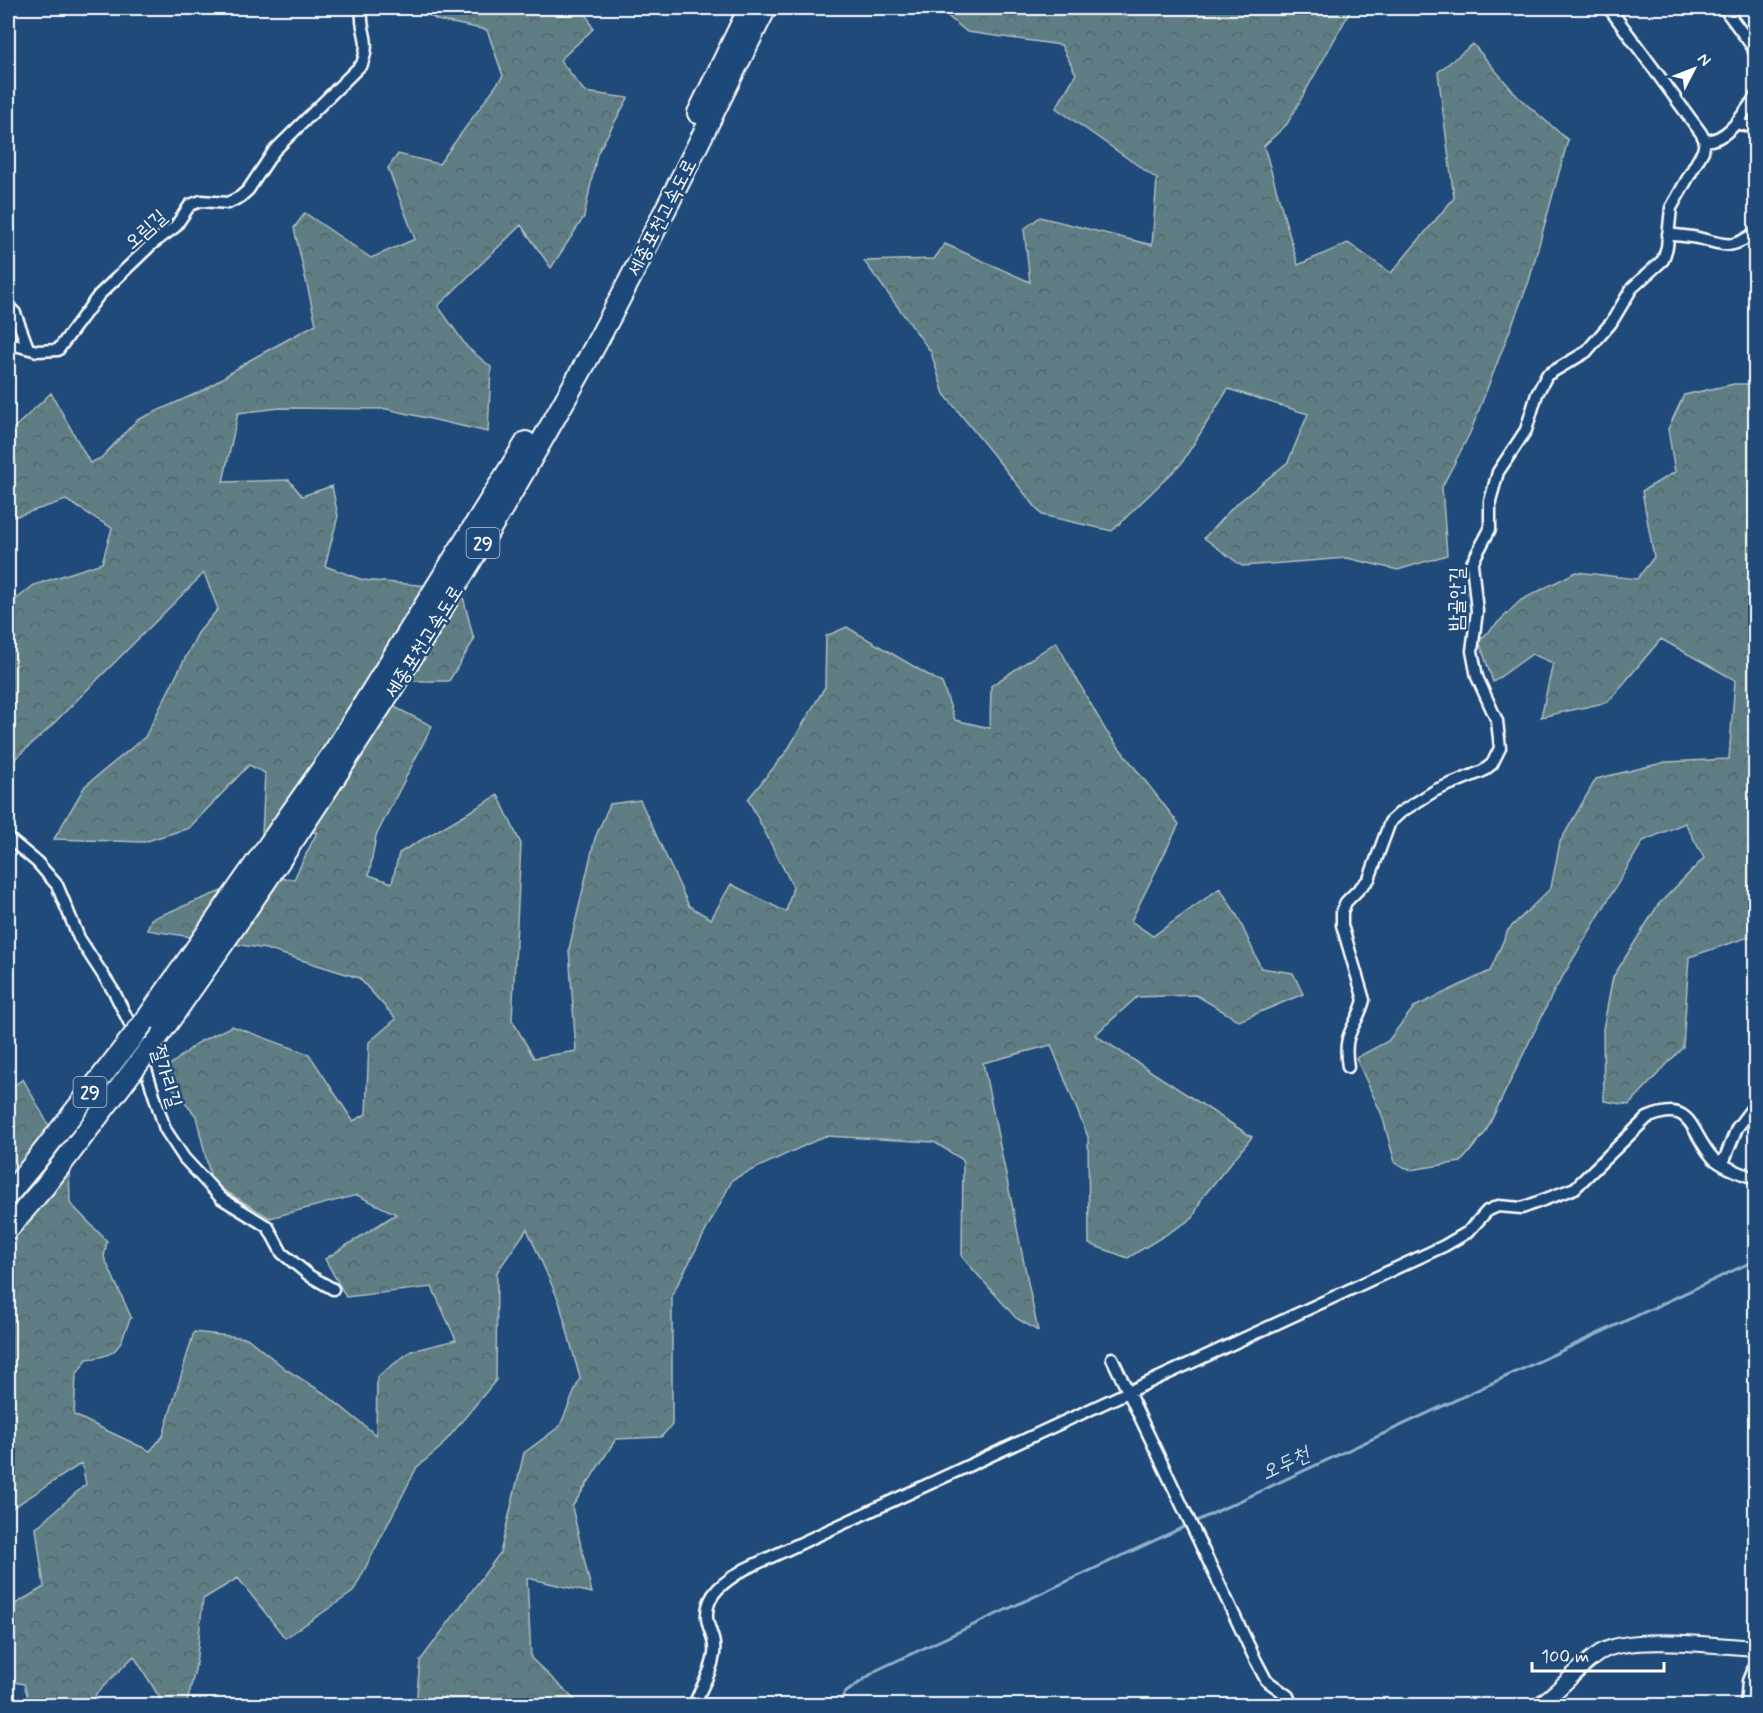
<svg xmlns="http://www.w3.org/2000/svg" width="1763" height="1713" font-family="Mynerve,'Poor Story',sans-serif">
<defs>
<pattern id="forest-crowns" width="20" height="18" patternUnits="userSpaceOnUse" patternTransform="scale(1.5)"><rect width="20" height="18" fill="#5e7e83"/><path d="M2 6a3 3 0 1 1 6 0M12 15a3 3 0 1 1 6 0" fill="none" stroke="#556568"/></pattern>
</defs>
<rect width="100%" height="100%" fill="#1f4a7a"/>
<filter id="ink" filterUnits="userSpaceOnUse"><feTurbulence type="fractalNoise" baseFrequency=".0167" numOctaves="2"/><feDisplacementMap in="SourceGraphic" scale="12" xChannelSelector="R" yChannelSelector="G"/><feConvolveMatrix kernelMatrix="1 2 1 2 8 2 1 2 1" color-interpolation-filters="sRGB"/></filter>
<g filter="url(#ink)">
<!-- forest -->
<path fill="url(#forest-crowns)" stroke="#aebec1" stroke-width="1.5" d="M 418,8 L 584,8 L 593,29 L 560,60 L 585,92 L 628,98 L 597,154 L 584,217 L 551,268 L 521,225 L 438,306 L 467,347 L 491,367 L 488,432 L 387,409 L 280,408 L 238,413 L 223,482 L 289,480 L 302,496 L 332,486 L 338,516 L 325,566 L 363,580 L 461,589 L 474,640 L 449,681 L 399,681 L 367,693 L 432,726 L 376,836 L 369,875 L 392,883 L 399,853 L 498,795 L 521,844 L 512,1020 L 534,1058 L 576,1051 L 569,949 L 595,838 L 610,804 L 640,800 L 689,906 L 711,919 L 731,884 L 786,912 L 793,887 L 748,799 L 787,751 L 825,687 L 826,636 L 847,627 L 942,683 L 955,720 L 990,728 L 991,686 L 1056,642 L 1106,731 L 1179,824 L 1131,921 L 1153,936 L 1220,888 L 1238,917 L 1261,968 L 1293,973 L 1303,994 L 1239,1021 L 1196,995 L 1137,997 L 1095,1035 L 1252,1137 L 1202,1198 L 1193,1218 L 1128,1258 L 1089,1244 L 1088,1137 L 1051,1045 L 983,1063 L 1038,1331 L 1016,1318 L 962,1257 L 963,1160 L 934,1142 L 825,1136 L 733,1179 L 672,1295 L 672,1425 L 661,1437 L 616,1439 L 572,1507 L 592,1593 L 527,1578 L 531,1658 L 580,1705 L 416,1705 L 420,1661 L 500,1553 L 524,1453 L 560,1426 L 580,1378 L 559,1301 L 527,1229 L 497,1272 L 496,1380 L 440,1448 L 417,1467 L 353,1592 L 285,1638 L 238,1578 L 203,1599 L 196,1665 L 187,1703 L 164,1705 L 134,1656 L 96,1694 L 93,1705 L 30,1705 L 24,1684 L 8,1681 L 8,1663 L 13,1655 L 12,1606 L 44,1587 L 36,1528 L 86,1484 L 82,1463 L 11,1509 L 8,1508 L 8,1090 L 23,1079 L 69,1162 L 70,1203 L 107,1241 L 104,1257 L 131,1317 C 118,1347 121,1356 87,1359 L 76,1375 L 74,1415 L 150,1451 L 163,1436 L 194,1332 L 247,1338 L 287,1370 L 324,1393 L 376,1435 L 377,1377 L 411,1351 L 456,1340 L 432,1287 L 346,1297 L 325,1259 L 396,1214 L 357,1195 L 270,1218 L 212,1183 L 196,1116 L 160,1073 L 199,1042 L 232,1026 L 309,1054 L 353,1121 L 366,1114 L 369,1042 L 396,1019 L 359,978 L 266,949 L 147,930 L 151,919 L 254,878 L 294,879 L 317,832 L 262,835 L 265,773 L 249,765 L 189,828 L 144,842 L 54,839 L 85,786 L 145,737 L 198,633 L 218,609 L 204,573 L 45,732 L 8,765 L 8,606 L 34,585 L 102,563 L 112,528 L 66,500 L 8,519 L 8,468 L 15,465 L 13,429 L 51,393 L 90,463 L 101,458 L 137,420 L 206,389 L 250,360 L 316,324 L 294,228 L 305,213 L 371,258 L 415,239 L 388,168 L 398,154 L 439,164 L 503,76 L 487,30 L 437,20 Z
M 938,8 L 1352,8 L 1287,124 L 1264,146 L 1298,265 L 1348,243 L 1391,273 L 1454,198 L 1438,72 L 1473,44 L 1518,97 L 1568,140 L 1529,281 L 1470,433 L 1442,487 L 1447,555 L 1398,570 L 1347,558 L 1242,566 L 1204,538 L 1234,506 L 1288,462 L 1308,414 L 1228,389 L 1181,464 L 1112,531 L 1042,515 L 944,394 L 931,352 L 864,261 L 934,259 L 945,244 L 1030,282 L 1024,229 L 1040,217 L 1152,245 L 1157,179 L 1056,108 L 1076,74 L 1061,45 L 967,32 Z
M 1734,384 L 1756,384 L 1755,935 L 1689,957 L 1683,1047 L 1629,1105 L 1604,1101 L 1603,1029 L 1613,977 L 1658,905 L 1704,858 L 1685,823 L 1643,841 L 1554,991 L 1485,1133 L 1461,1162 L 1410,1170 L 1395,1163 L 1382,1115 L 1356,1058 L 1388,1041 L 1414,1007 L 1490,971 L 1508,930 L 1551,888 L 1560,842 L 1596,779 L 1666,762 L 1729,759 L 1735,680 L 1661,639 L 1608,702 L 1541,717 L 1553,663 L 1532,654 L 1493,682 L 1479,641 L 1521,600 L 1576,572 L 1637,579 L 1654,557 L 1642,491 L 1675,472 L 1668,429 L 1684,395 Z"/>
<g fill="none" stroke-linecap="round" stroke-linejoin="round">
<!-- stream -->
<path stroke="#92afca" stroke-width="3" d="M 837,1706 L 845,1693 L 877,1670 L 1756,1260"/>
<defs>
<path id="minor" d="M 1724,8 L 1752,46 L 1756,56
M 1737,123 L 1756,128
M 1705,141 C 1729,140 1743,114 1756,96
M 1668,234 C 1679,236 1691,236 1702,239 C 1729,246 1732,249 1756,232
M 8,306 L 15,313 L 28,348
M 8,343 L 37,351 L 58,350 L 99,295 L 152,244 L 175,227 L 190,205 L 201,201 L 228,203 L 240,197 L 248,190 L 274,151 L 362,64 C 372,36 359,33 362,8
M 8,838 L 37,862 L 57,885 L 79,938 L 114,992 L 136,1036
M 142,1057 L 165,1129 L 184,1158 L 221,1198 L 268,1227 L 282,1253 L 310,1276 L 333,1289
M 1348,1067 C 1342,1030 1356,1030 1364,1000 L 1342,925 L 1342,912 L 1346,902 L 1369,879 L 1390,822 L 1401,812 L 1436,790 L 1483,771 L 1492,764 L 1500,748 L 1497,721 L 1477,677 L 1472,651 L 1477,611 L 1472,563 L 1490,529 L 1490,501 L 1498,472 L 1526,430 L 1537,394 L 1547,375 L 1586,352 L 1611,323 L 1632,288 L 1663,260 L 1667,247 L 1671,208 L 1703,151 L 1705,141 L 1701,133 L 1609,8
M 1720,1163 L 1725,1158 L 1737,1128 L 1756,1103
M 1112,1358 L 1255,1659 L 1266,1680 L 1288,1696 L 1292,1706
M 694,1706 C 700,1688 712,1673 714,1654 C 716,1638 708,1630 707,1618 C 705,1593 727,1580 745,1569 L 1444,1246 L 1468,1232 L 1487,1211 L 1498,1206 L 1522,1208 L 1575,1188 L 1647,1118 C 1694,1098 1689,1132 1713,1158 C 1724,1168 1742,1173 1756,1179
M 1746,1706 L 1748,1681 L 1756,1661"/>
<path id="tertiary" d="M 1537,1706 C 1561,1691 1577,1667 1601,1652 C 1631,1634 1718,1646 1756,1648"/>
<path id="motorway" d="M 698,113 L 749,8
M 145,1021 L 335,750 L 526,442
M 150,1048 C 309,825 458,595 590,355 C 652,241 707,124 766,8
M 8,1195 L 35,1162
M 8,1229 L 45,1186"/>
</defs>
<!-- minor casing -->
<use href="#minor" stroke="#fff" stroke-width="15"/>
<!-- tertiary casing -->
<use href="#tertiary" stroke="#fff" stroke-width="18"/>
<!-- motorway casing -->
<use href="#motorway" stroke="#fff" stroke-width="24"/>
<!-- minor -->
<use href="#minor" stroke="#1f4a7a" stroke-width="10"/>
<!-- tertiary -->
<use href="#tertiary" stroke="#1f4a7a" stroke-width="14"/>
<!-- motorway -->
<use href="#motorway" stroke="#1f4a7a" stroke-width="20"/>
<defs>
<path id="motorway-bridge" d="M 35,1162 L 145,1021
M 45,1186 L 150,1048"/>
</defs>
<!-- motorway-bridge casing -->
<use href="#motorway-bridge" stroke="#fff" stroke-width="24" stroke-linecap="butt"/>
<!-- motorway-bridge -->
<use href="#motorway-bridge" stroke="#1f4a7a" stroke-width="20"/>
</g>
</g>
<g text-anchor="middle" stroke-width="5" stroke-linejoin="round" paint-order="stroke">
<!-- shield labels -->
<g fill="#1f4a7a" stroke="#bcc9d7" stroke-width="1.5">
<rect x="466.5" y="528" width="33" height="30" rx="4.5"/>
<rect x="73.5" y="1077" width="33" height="30" rx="4.5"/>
</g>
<g font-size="18" font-weight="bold" fill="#fff">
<text x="483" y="549">29</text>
<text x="90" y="1098">29</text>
</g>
<!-- street labels -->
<g font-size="20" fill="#fff" stroke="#1f4a7a">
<text transform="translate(661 217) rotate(-63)" y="7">세종포천고속도로</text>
<text transform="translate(145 229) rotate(-42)" y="7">오림길</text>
<text transform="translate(1456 599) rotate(-89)" y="7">밤골안길</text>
<text transform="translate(423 641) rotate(-58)" y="7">세종포천고속도로</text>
<text transform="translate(167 1076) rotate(73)" y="7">절가리길</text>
</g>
<!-- water labels -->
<g font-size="21" font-style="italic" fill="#d2dee9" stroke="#1f4a7a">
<text transform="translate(1285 1463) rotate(-25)" y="7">오두천</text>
</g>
</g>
<!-- margin -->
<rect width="1763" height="1713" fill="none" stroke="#1f4a7a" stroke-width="30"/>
<rect x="15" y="15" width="1733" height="1683" fill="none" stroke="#fff" stroke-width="2" filter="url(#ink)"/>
<!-- north arrow -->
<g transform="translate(1694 69) rotate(48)" stroke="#1f4a7a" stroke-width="4.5" paint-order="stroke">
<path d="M0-4.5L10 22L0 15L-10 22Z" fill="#ffffff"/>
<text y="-9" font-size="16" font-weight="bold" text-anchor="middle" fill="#ffffff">N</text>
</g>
<!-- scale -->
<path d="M1532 1662v9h132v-9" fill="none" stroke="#ffffff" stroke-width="3"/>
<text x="1541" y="1662" font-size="18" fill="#ffffff" stroke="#1f4a7a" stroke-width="4.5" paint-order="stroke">100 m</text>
</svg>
